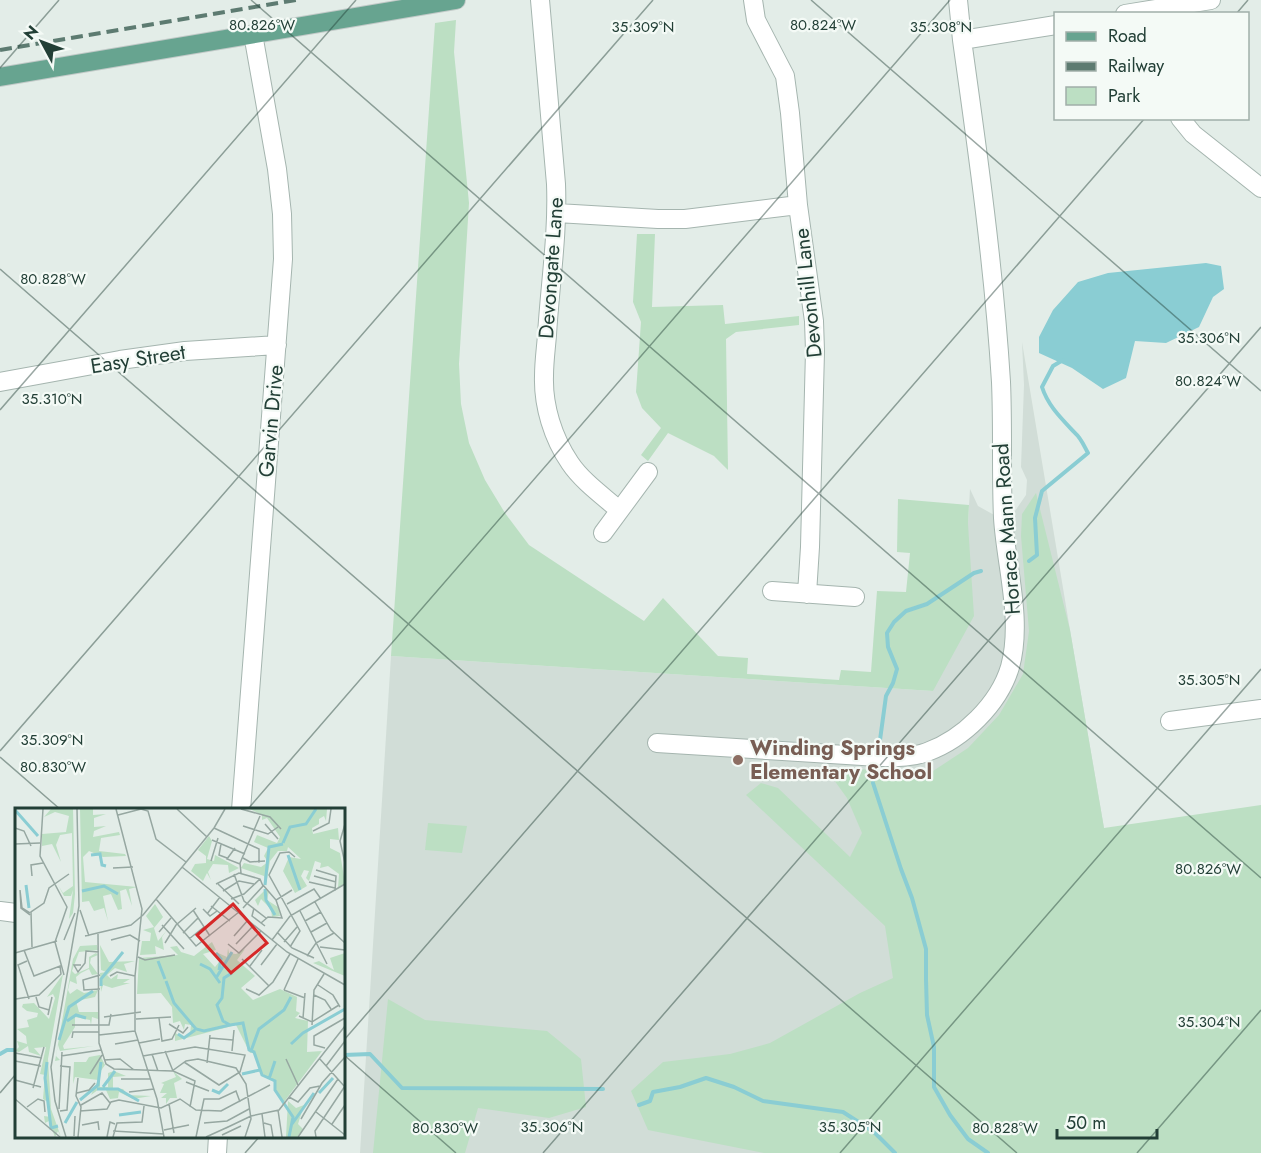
<svg xmlns="http://www.w3.org/2000/svg" width="1261" height="1153" font-family="Jost,sans-serif">
<rect width="100%" height="100%" fill="#e3ede8"/>
<!-- built -->
<path fill="#d1ddd7" d="M 1022,342 L 1070,630 L 1104,828 L 1155,1153 L 360,1153 L 391,656 L 933,691 L 968,524 L 970,489 L 978,506 L 996,516 L 1015,511 L 1026,495 L 1027,480 L 1021,467 L 1024,385 Z"/>
<!-- green -->
<path fill="#bcdfc3" d="M 456,20 L 454,52 L 469,203 L 459,364 L 461,404 L 469,443 L 485,480 L 505,513 L 529,545 L 644,621 L 663,598 L 718,656 L 748,658 L 747,674 L 839,680 L 841,670 L 871,672 L 877,591 L 906,592 L 910,553 L 897,552 L 898,499 L 969,505 L 968,524 L 974,616 L 933,691 L 391,656 L 435,23 Z
M 637,234 L 655,234 L 652,307 L 723,305 L 725,324 L 799,316 L 799,325 L 736,332 L 726,339 L 728,470 L 714,456 L 668,433 L 648,461 L 641,455 L 661,428 L 642,408 L 636,392 L 641,322 L 633,302 Z
M 1036,493 L 1070,630 L 1104,828 L 1261,805 L 1261,1153 L 764,1153 L 648,1130 L 631,1091 L 663,1062 L 730,1054 L 770,1043 L 860,993 L 893,978 L 885,926 L 746,795 L 761,783 L 778,788 L 850,857 L 862,833 L 847,798 L 834,780 L 838,768 L 930,773 L 968,748 L 999,715 L 1023,674 L 1029,631 L 1021,536 L 1022,514 Z
M 428,823 L 467,826 L 462,853 L 425,850 Z
M 388,999 L 425,1020 L 547,1031 L 581,1059 L 586,1107 L 549,1118 L 478,1108 L 465,1153 L 373,1153 Z"/>
<!-- water -->
<path fill="#8acdd3" d="M 1206,263 L 1221,266 L 1224,289 L 1213,297 L 1199,327 L 1166,343 L 1135,341 L 1126,378 L 1103,389 L 1072,368 L 1039,353 L 1039,337 L 1053,310 L 1078,282 L 1108,273 Z"/>
<g fill="none" stroke-linecap="round" stroke-linejoin="round">
<!-- stream -->
<path stroke="#8acdd3" stroke-width="4" d="M 1029,561 L 1037,555 L 1035,518 L 1042,491 L 1088,453 C 1084,446 1081,438 1075,433 C 1062,419 1048,406 1042,387 L 1053,366 L 1063,360
M 880,740 L 886,696 L 893,683 L 897,669 L 888,647 L 887,633 L 894,622 L 906,611 L 927,604 L 974,573 L 981,571
M 873,783 L 901,869 L 912,898 L 926,949 L 926,979 L 927,1015 L 934,1047 L 934,1087 L 950,1115 L 968,1139 L 988,1153
M 0,1054 L 7,1050 L 16,1050
M 344,1055 L 370,1054 L 402,1088 L 603,1089
M 639,1105 L 650,1101 L 653,1092 L 680,1087 L 706,1078 L 734,1087 L 763,1101 L 843,1112 L 874,1132 L 895,1153"/>
<defs>
<path id="minor" d="M 540,0 L 556,184 C 558,234 550,284 547,335 C 546,348 544,362 544,376 C 543,406 553,438 570,463 C 582,481 603,496 619,510
M 753,0 L 756,20 L 785,76 L 790,113 L 798,205 L 814,321 L 815,351 L 810,547 L 807,594
M 1125,14 L 1211,0
M 962,40 L 1056,25
M 1180,118 L 1193,134 L 1261,188
M 557,213 L 658,219 L 685,219 L 798,205
M 0,382 L 120,360 L 185,351 L 277,345
M 603,533 L 648,472
M 772,591 L 855,597
M 1170,721 L 1261,709
M 657,743 L 878,757 C 894,757 911,758 927,752 C 963,739 999,704 1010,667 C 1023,620 1006,566 1003,518 C 1001,473 1003,428 1001,382 C 994,268 978,154 962,40 L 958,0
M 241,810 L 283,259 L 282,214 L 277,169 L 253,34
M 0,911 L 16,913
M 217,1153 L 218,1136"/>
<path id="major" d="M 0,77 L 456,0"/>
</defs>
<!-- minor casing -->
<use href="#minor" stroke="#a5b5af" stroke-width="20"/>
<!-- major casing -->
<use href="#major" stroke="#c1c9c7" stroke-width="20"/>
<!-- minor -->
<use href="#minor" stroke="#fff" stroke-width="18"/>
<!-- major -->
<use href="#major" stroke="#67a490" stroke-width="18"/>
<!-- rail -->
<path stroke="#5d7b71" stroke-width="4" stroke-dasharray="12 6" stroke-linecap="butt" d="M 0,50 L 296,0"/>
</g>
<!-- ticks -->
<path fill="none" stroke="#223f36" stroke-width="1.5" stroke-opacity="0.45" d="M 251,0 L 1261,878M 811,0 L 1261,391M 1236,14 L 1248,0M 0,68 L 59,0M 0,269 L 1017,1153M 0,410 L 356,0M 0,751 L 653,0M 0,757 L 61,810M 247,810 L 950,0M 344,1040 L 1145,118M 344,1055 L 456,1153M 0,1093 L 16,1074M 245,1153 L 260,1136M 543,1153 L 1261,327M 840,1153 L 1261,669M 1137,1153 L 1261,1010"/>
<!-- markers -->
<circle fill="#8d6e63" stroke="#f4faf6" stroke-width="2" cx="738" cy="760" r="6"/>
<g text-anchor="middle" stroke-width="4.5" stroke-linejoin="round" paint-order="stroke">
<!-- street labels -->
<g font-size="21" fill="#223f36" stroke="#f4faf6">
<text transform="translate(551 268) rotate(-86)" y="7">Devongate Lane</text>
<text transform="translate(808 293) rotate(-96)" y="7">Devonhill Lane</text>
<text transform="translate(138 359) rotate(-9)" y="7">Easy Street</text>
<text transform="translate(271 421) rotate(-85)" y="7">Garvin Drive</text>
<text transform="translate(1007 529) rotate(-94)" y="7">Horace Mann Road</text>
</g>
<!-- education labels -->
<g font-size="21" font-weight="bold" fill="#785e54" stroke="#f4faf6" text-anchor="start">
<text x="750" y="755">Winding Springs<tspan x="750" dy="24">Elementary School</tspan></text>
</g>
</g>
<!-- overview -->
<g transform="translate(15 808)">
<rect width="330" height="330" fill="#e3ede8"/>
<path d="M 36,1 L 58,1 L 60,86 L 58,105 L 54,111 L 58,82 L 56,88 L 49,88 L 43,77 L 48,85 L 58,78 L 57,25 L 45,27 L 41,37 L 46,54 L 37,36 L 27,38 L 27,26 L 51,24 L 54,8 L 40,4 L 29,9 ZM 65,1 L 78,1 L 78,7 L 91,6 L 79,10 L 79,19 L 91,18 L 79,23 L 78,29 L 104,24 L 105,27 L 86,30 L 84,43 L 110,46 L 111,48 L 88,49 L 74,43 L 68,49 L 70,74 L 122,79 L 114,81 L 117,98 L 111,81 L 105,83 L 107,101 L 103,102 L 96,86 L 88,88 L 93,113 L 89,100 L 79,103 L 74,93 L 67,94 ZM 235,1 L 312,1 L 311,13 L 309,8 L 304,11 L 304,16 L 297,20 L 298,26 L 323,20 L 324,32 L 315,31 L 315,40 L 325,45 L 330,75 L 323,80 L 324,66 L 313,58 L 305,60 L 306,55 L 300,53 L 294,73 L 291,70 L 294,63 L 289,62 L 286,68 L 292,78 L 280,85 L 268,63 L 274,49 L 286,51 L 273,39 L 272,43 L 263,43 L 255,53 L 251,77 L 249,68 L 226,60 L 229,55 L 246,59 L 253,54 L 249,48 L 253,40 L 239,34 L 242,27 L 262,35 L 265,29 L 252,10 L 247,12 L 247,7 ZM 194,28 L 197,33 L 192,51 L 199,53 L 200,47 L 224,60 L 214,65 L 213,57 L 198,56 L 193,64 L 196,72 L 192,65 L 188,73 L 176,63 L 180,56 L 191,55 L 191,48 L 183,42 ZM 250,82 L 254,83 L 252,92 L 263,99 L 265,108 L 257,109 L 256,101 L 246,91 L 243,98 L 240,92 ZM 140,96 L 148,109 L 139,120 L 143,133 L 152,122 L 147,129 L 149,142 L 140,138 L 141,146 L 125,147 L 127,133 L 135,133 L 136,125 L 128,122 L 139,119 L 131,108 ZM 197,134 L 201,142 L 188,146 L 200,159 L 204,154 L 201,144 L 212,149 L 213,140 L 214,145 L 221,146 L 230,141 L 222,152 L 240,168 L 226,180 L 238,192 L 265,181 L 282,189 L 281,203 L 285,205 L 280,210 L 293,213 L 292,244 L 307,243 L 269,294 L 260,282 L 260,273 L 247,267 L 239,244 L 235,245 L 221,217 L 160,233 L 160,225 L 169,229 L 175,226 L 176,217 L 170,216 L 169,222 L 165,213 L 158,215 L 157,199 L 146,185 L 122,186 L 124,150 L 163,147 L 155,139 L 162,138 L 166,144 L 179,148 ZM 82,137 L 83,142 L 64,144 L 57,163 L 60,166 L 74,160 L 74,149 L 81,145 L 83,147 L 76,150 L 75,155 L 83,166 L 77,167 L 74,161 L 66,165 L 61,169 L 62,176 L 55,173 L 53,182 L 55,186 L 62,181 L 69,185 L 83,182 L 80,189 L 61,193 L 64,204 L 84,204 L 83,211 L 77,209 L 76,217 L 75,212 L 60,209 L 60,219 L 48,238 L 49,241 L 79,238 L 45,243 L 43,237 L 41,248 L 45,252 L 40,253 L 58,151 L 65,138 ZM 85,137 L 94,154 L 120,153 L 109,156 L 112,164 L 100,160 L 92,167 L 96,171 L 103,166 L 102,171 L 115,171 L 108,175 L 115,175 L 97,180 L 88,177 L 86,184 L 85,165 L 91,164 L 86,162 ZM 330,145 L 330,168 L 298,155 L 304,153 L 319,162 L 315,150 ZM 48,166 L 33,251 L 36,301 L 46,329 L 43,323 L 40,329 L 34,313 L 30,315 L 29,308 L 36,309 L 33,294 L 28,291 L 30,267 L 25,266 L 31,239 L 19,240 L 26,248 L 14,244 L 13,238 L 4,244 L 0,243 L 4,239 L 2,233 L 12,236 L 11,228 L 2,221 L 14,219 L 12,212 L 22,209 L 23,205 L 12,203 L 7,199 L 8,196 L 19,195 L 34,211 L 40,190 L 38,186 L 32,189 ZM 85,247 L 90,257 L 85,264 L 85,279 L 93,279 L 93,265 L 99,263 L 111,268 L 98,269 L 98,280 L 108,281 L 113,287 L 136,288 L 118,291 L 104,284 L 103,290 L 95,291 L 91,282 L 84,281 L 76,287 L 83,272 L 60,269 L 58,276 L 59,254 L 71,254 L 74,249 ZM 158,263 L 167,271 L 159,275 L 162,290 L 155,290 L 151,296 L 151,290 L 146,290 L 152,285 L 145,285 L 149,276 L 146,275 L 161,269 ZM 273,293 L 281,300 L 289,297 L 283,316 L 288,321 L 282,329 L 271,329 Z" fill="#bcdfc3"/>
<path fill="none" stroke="#8acdd3" stroke-width="3" d="M 0,2 L 23,28M 268,35 L 275,19 L 291,16 L 301,1M 76,47 L 85,46 L 87,57 L 91,58M 273,47 L 285,82M 11,77 L 14,100M 250,77 L 254,39 L 268,36M 250,81 L 251,92 L 260,107M 67,83 L 89,78 L 103,86M 201,145 L 206,151 L 204,162M 143,153 L 150,171M 185,156 L 195,161 L 205,175M 201,170 L 217,144M 151,173 L 159,195 L 181,221 L 189,223 L 215,217M 86,178 L 86,171 L 108,144M 52,213 L 61,207 L 71,210M 215,217 L 208,213 L 202,197 L 207,190 L 209,170 L 217,165M 215,217 L 228,215 L 234,242 L 239,244 L 247,267 L 260,273 L 260,282 L 278,309 L 274,329M 163,226 L 169,230 L 180,222M 44,232 L 54,199 L 78,183M 276,236 L 288,225 L 330,201M 236,243 L 244,221 L 269,202 L 276,189M 32,254 L 30,270 L 36,320 L 43,318M 227,266 L 245,262M 254,271 L 260,253M 88,279 L 100,263M 82,281 L 103,281 L 124,293M 197,282 L 204,285 L 213,276M 304,285 L 318,270M 65,292 L 83,277 L 86,254M 104,307 L 126,304M 50,315 L 62,294M 277,316 L 299,285"/>
<path fill="none" stroke="#96a7a1" stroke-width="1.5" d="M 28,1 L 25,48 L 52,99 L 40,134M 101,1 L 127,101 L 120,168 L 120,223 L 142,291 L 149,329M 162,1 L 192,29M 226,1 L 255,9 L 266,21M 103,7 L 126,1 L 133,3 L 141,31 L 171,54M 250,16 L 263,31M 330,16 L 325,33 L 330,55M 228,18 L 253,26 L 263,19M 0,20 L 9,23 L 16,38M 199,20 L 244,41 L 244,55M 298,23 L 314,15 L 316,1M 197,32 L 230,46M 0,36 L 25,35M 206,36 L 204,47 L 212,50M 220,40 L 212,51 L 225,56M 228,50 L 235,54 L 250,53M 196,53 L 203,30M 167,59 L 272,144 L 330,177M 98,60 L 118,59M 301,62 L 321,68 L 320,83M 226,65 L 225,55 L 245,8M 219,66 L 229,93 L 251,110M 17,68 L 16,57 L 28,55M 299,68 L 321,74M 294,74 L 320,80M 201,76 L 224,65 L 245,71 L 248,78 L 228,100M 203,76 L 224,96M 248,77 L 261,92M 208,83 L 224,73 L 239,76M 141,91 L 181,138 L 224,104M 216,91 L 229,86 L 245,71M 300,94 L 316,122 L 330,135M 272,96 L 299,81 L 306,91M 196,98 L 215,113M 239,100 L 237,108 L 250,118M 188,101 L 195,108 L 202,103M 65,102 L 74,128M 178,102 L 195,128M 285,103 L 312,156M 192,106 L 205,89M 15,107 L 6,100 L 5,82 L 7,100 L 15,105M 290,113 L 306,104M 246,115 L 253,109 L 267,110 L 261,92 L 277,82M 147,117 L 169,141M 144,124 L 156,110M 262,124 L 277,140 L 299,150M 296,124 L 312,115M 168,125 L 183,110M 83,126 L 84,235 L 91,256 L 99,261 L 157,263 L 171,253 L 183,251 L 221,260 L 231,276 L 236,311 L 230,329M 70,128 L 116,117 L 128,107 L 199,20 L 210,1M 219,128 L 233,112M 174,131 L 189,119M 49,132 L 60,105M 96,132 L 115,127 L 125,133M 257,132 L 275,108 L 330,76M 40,134 L 49,167M 269,134 L 282,119M 150,135 L 161,117 L 181,100M 213,136 L 224,145 L 246,123M 221,136 L 239,117M 17,139 L 16,104 L 29,95 L 34,80 L 54,66M 275,139 L 285,123 L 254,67 L 265,45 L 274,44 L 280,49M 305,139 L 330,142M 0,145 L 42,133M 292,148 L 301,135 L 319,125M 123,149 L 130,152 L 160,147M 227,151 L 254,178M 12,153 L 3,157 L 14,191M 66,157 L 59,157 L 63,164 L 70,155 L 71,143 L 84,144M 246,157 L 262,136M 235,158 L 247,142M 85,167 L 68,172 L 69,182 L 85,181M 95,168 L 102,164 L 120,168M 303,177 L 318,187 L 325,199M 231,181 L 244,187 L 258,174 L 275,146M 0,182 L 0,220M 269,182 L 283,151M 269,182 L 290,190M 299,187 L 310,192 L 316,201M 21,189 L 24,199 L 34,202M 1,191 L 24,187 L 46,166 L 45,158 L 19,168 L 9,142M 33,207 L 37,189M 284,208 L 297,214 L 324,197M 89,209 L 126,204M 144,210 L 147,233 L 157,231 L 164,217M 288,210 L 290,185M 121,211 L 156,209M 154,216 L 168,225 L 173,219M 57,217 L 94,217 L 96,206M 297,217 L 299,182 L 309,166M 84,227 L 120,223M 57,230 L 58,224 L 84,224M 195,230 L 218,232M 124,235 L 145,231M 100,236 L 123,232M 310,240 L 299,237 L 299,228 L 330,210M 150,243 L 158,263 L 180,273 L 175,299M 217,243 L 219,222M 0,245 L 27,250M 137,246 L 143,263M 46,248 L 86,242M 128,248 L 180,239 L 230,247 L 225,264 L 204,277 L 169,254M 304,250 L 330,279M 271,251 L 283,277M 89,252 L 105,251 L 119,262M 0,253 L 26,258M 192,255 L 195,227M 311,258 L 330,233M 75,266 L 87,247M 106,271 L 135,271M 0,272 L 26,279M 171,274 L 194,283M 18,280 L 29,239M 114,284 L 139,281M 62,285 L 74,282 L 80,275M 274,289 L 283,294 L 295,280 L 305,278M 0,291 L 45,329M 154,296 L 159,325M 66,297 L 87,285 L 95,295M 12,299 L 23,291 L 29,293 L 30,304M 44,301 L 47,244M 263,302 L 267,329M 45,303 L 52,302 L 55,259 L 45,258M 65,303 L 92,301 L 96,294 L 104,292 L 146,300 L 165,291 L 181,302 L 206,303 L 255,277M 301,304 L 330,327M 247,306 L 250,329M 286,311 L 307,275 L 330,249M 189,315 L 212,313 L 234,301M 249,315 L 256,317 L 258,329M 317,316 L 330,297M 67,317 L 83,314 L 84,322M 211,320 L 236,308 L 264,302 L 330,218M 149,322 L 174,317M 98,323 L 149,326M 207,327 L 226,318M 59,328 L 60,308M 51,329 L 40,293 L 36,259 L 64,98 L 62,1M 63,329 L 66,299 L 61,288 L 63,270M 92,329 L 95,314 L 100,316M 98,329 L 102,315 L 127,314 L 129,298M 181,329 L 189,291 L 204,291 L 221,283 L 225,294M 191,329 L 213,319M 283,329 L 323,271M 301,329 L 300,323 L 330,278"/>
<path fill="#d62828" fill-opacity="0.15" stroke="#d62828" stroke-width="3" d="M 218,96 L 252,135 L 216,165 L 182,127 Z"/>
<rect width="330" height="330" fill="none" stroke="#223f36" stroke-width="3"/>
</g>
<g font-size="15" text-anchor="middle" fill="#223f36" stroke="#f4faf6" stroke-width="4.5" stroke-linejoin="round" paint-order="stroke">
<text x="262" y="30">80.826°W</text>
<text x="823" y="30">80.824°W</text>
<text x="643" y="32">35.309°N</text>
<text x="941" y="32">35.308°N</text>
<text x="53" y="284">80.828°W</text>
<text x="1209" y="343">35.306°N</text>
<text x="1208" y="386">80.824°W</text>
<text x="52" y="404">35.310°N</text>
<text x="1209" y="685">35.305°N</text>
<text x="52" y="745">35.309°N</text>
<text x="53" y="772">80.830°W</text>
<text x="1208" y="874">80.826°W</text>
<text x="1209" y="1027">35.304°N</text>
<text x="552" y="1132">35.306°N</text>
<text x="850" y="1132">35.305°N</text>
<text x="445" y="1133">80.830°W</text>
<text x="1005" y="1133">80.828°W</text>
</g>
<!-- legend -->
<rect x="1054" y="12" width="195" height="108" fill="#f4faf6" stroke="#a0afa9" stroke-width="1.5"/>
<rect x="1066" y="32" width="30" height="9" fill="#67a490" stroke="#a0afa9" stroke-width="1.5"/>
<text x="1108" y="42" font-size="18" fill="#223f36">Road</text>
<rect x="1066" y="62" width="30" height="9" fill="#5d7b71" stroke="#a0afa9" stroke-width="1.5"/>
<text x="1108" y="72" font-size="18" fill="#223f36">Railway</text>
<rect x="1066" y="87" width="30" height="18" fill="#bcdfc3" stroke="#a0afa9" stroke-width="1.5"/>
<text x="1108" y="102" font-size="18" fill="#223f36">Park</text>
<!-- north arrow -->
<g transform="translate(42 42) rotate(311)" stroke="#f4faf6" stroke-width="4.5" paint-order="stroke">
<path d="M0-4.5L10 22L0 15L-10 22Z" fill="#223f36"/>
<text y="-9" font-size="16" font-weight="bold" text-anchor="middle" fill="#223f36">N</text>
</g>
<!-- scale -->
<path d="M1057 1129v9h100v-9" fill="none" stroke="#223f36" stroke-width="3"/>
<text x="1066" y="1129" font-size="18" fill="#223f36" stroke="#f4faf6" stroke-width="4.5" paint-order="stroke">50 m</text>
</svg>
